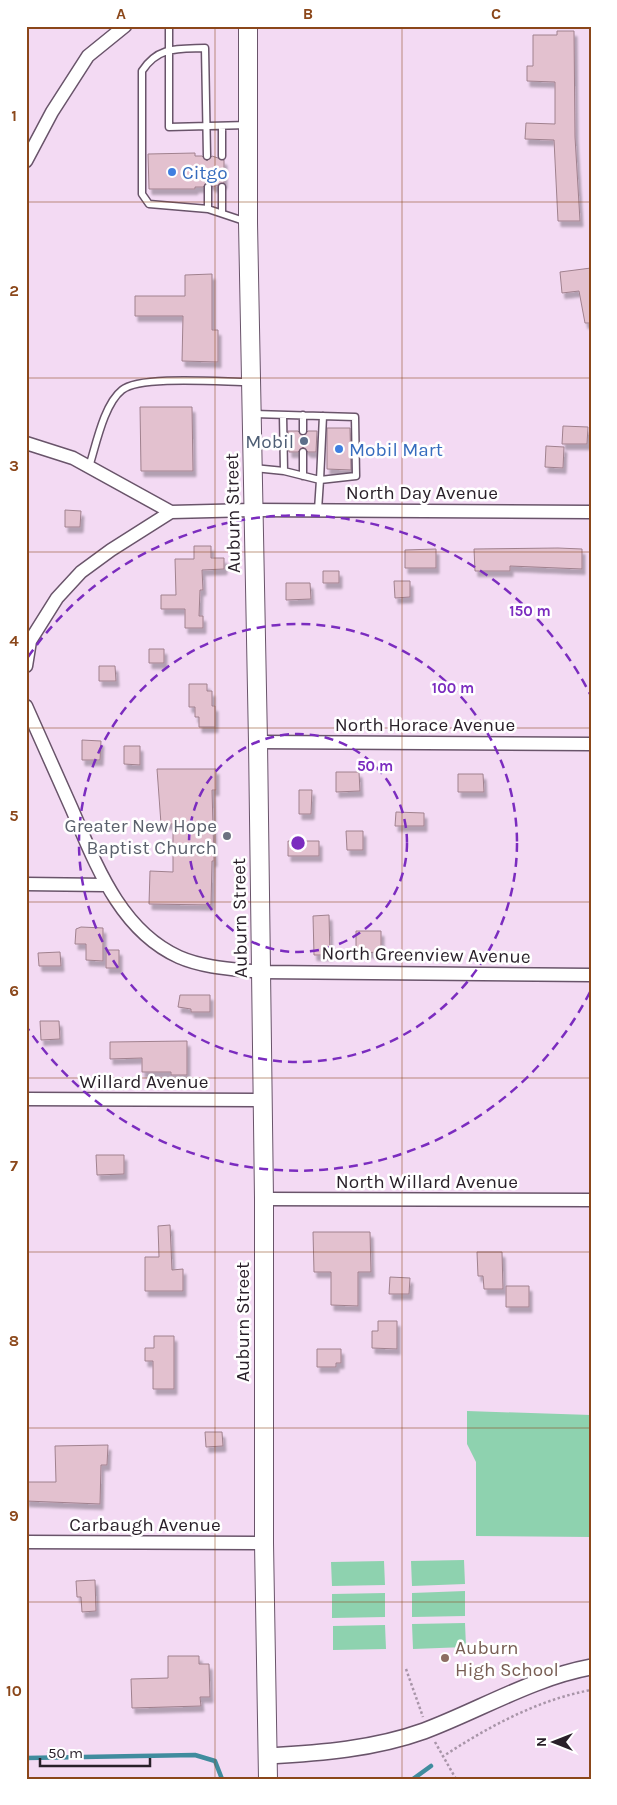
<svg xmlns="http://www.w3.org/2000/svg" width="617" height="1805" font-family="Karla,sans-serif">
<defs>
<filter id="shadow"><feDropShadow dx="3" dy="5.5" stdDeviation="1" flood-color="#0004"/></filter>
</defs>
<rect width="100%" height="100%" fill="#f3daf3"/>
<!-- green -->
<path fill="#8ed2af" d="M 467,1411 L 591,1415 L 591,1537 L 476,1536 L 476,1462 L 467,1444 Z
M 464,1560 L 465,1584 L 412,1586 L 411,1561 Z
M 384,1561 L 385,1585 L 332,1586 L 331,1562 Z
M 465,1591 L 465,1616 L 412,1617 L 412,1593 Z
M 385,1593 L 385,1617 L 332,1618 L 332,1594 Z
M 465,1623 L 466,1647 L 413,1649 L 412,1624 Z
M 385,1625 L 386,1649 L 333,1650 L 333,1626 Z"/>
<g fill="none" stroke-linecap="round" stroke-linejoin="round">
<!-- stream -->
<path stroke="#408c9e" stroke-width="4.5" d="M 26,1758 L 195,1755 L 215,1761 L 222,1779
M 413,1779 L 431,1766"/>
</g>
<!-- building -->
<path fill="#e3c1cf" stroke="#a0818e" filter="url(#shadow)" d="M 557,31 L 574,31 L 575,137 L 580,221 L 558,221 L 554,140 L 525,139 L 526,123 L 555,124 L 555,82 L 527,81 L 527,66 L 533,66 L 533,35 L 557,35 Z
M 195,153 L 195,156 L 202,156 L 207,161 L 212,156 L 224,160 L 224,183 L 213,187 L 208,182 L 203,187 L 195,187 L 195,189 L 149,189 L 148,154 Z
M 591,268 L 591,323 L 585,323 L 579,291 L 562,293 L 560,272 Z
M 212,274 L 212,330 L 218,330 L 218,362 L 182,361 L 183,316 L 135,316 L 135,296 L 185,296 L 185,275 Z
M 140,407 L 192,407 L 193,471 L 141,471 Z
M 563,426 L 588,427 L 587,444 L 562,444 Z
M 327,428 L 350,428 L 351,470 L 327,469 Z
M 288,431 L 298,431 L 303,436 L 308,431 L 317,431 L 316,452 L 308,452 L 303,447 L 298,452 L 289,452 Z
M 546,446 L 564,447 L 563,468 L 545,467 Z
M 65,510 L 81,511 L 80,527 L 65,527 Z
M 194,546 L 211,546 L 211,558 L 224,558 L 224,569 L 202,570 L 203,590 L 200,590 L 199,616 L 203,616 L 203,628 L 185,628 L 185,609 L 161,609 L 161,595 L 176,595 L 175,559 L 194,559 Z
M 558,548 L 582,549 L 582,569 L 510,566 L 510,571 L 475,571 L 474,549 Z
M 436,549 L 436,568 L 405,568 L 405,550 Z
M 323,571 L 339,571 L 339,583 L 323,583 Z
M 394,581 L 410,581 L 410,597 L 395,598 Z
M 286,583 L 310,583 L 311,599 L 286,600 Z
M 149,649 L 164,649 L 164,663 L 149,663 Z
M 99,666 L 115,666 L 116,681 L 99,681 Z
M 189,684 L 207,684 L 207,691 L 212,691 L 212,706 L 215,706 L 215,727 L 199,727 L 199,717 L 195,717 L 195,707 L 189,707 Z
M 82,740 L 101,741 L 100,760 L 82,760 Z
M 124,746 L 140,746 L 140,765 L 124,764 Z
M 157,769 L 216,769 L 216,790 L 212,790 L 214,861 L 212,861 L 211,905 L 149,904 L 150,871 L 173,872 L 173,824 L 161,824 Z
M 336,772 L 359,772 L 360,791 L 336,792 Z
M 458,774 L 483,774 L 484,792 L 458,792 Z
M 299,790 L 312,790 L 311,814 L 299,814 Z
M 396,812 L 424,813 L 424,826 L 395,826 Z
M 346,831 L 363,831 L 363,850 L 347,850 Z
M 288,841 L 319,841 L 319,856 L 288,856 Z
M 329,915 L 330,955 L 314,955 L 313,916 Z
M 81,927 L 103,928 L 103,961 L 86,960 L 86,944 L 75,944 L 76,929 Z
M 356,931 L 381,931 L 381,952 L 356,953 Z
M 106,950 L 119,950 L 119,968 L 106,968 Z
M 60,952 L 61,966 L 39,966 L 38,953 Z
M 180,995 L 210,995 L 210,1012 L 191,1012 L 191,1009 L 178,1007 Z
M 40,1021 L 59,1021 L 60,1039 L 41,1040 Z
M 187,1041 L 187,1075 L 171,1075 L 171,1072 L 142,1072 L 142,1058 L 110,1059 L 110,1042 Z
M 96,1155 L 124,1155 L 124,1174 L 97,1175 Z
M 170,1225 L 172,1270 L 183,1269 L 183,1291 L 145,1291 L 145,1257 L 159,1257 L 158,1226 Z
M 313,1232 L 370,1232 L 371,1272 L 358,1272 L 358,1306 L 331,1305 L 331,1272 L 314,1272 Z
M 477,1252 L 502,1252 L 503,1289 L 484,1289 L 483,1276 L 478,1276 Z
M 390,1277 L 410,1278 L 409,1294 L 389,1294 Z
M 506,1286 L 529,1286 L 529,1307 L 506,1307 Z
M 378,1321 L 397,1321 L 397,1349 L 372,1348 L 372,1331 L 378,1331 Z
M 154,1336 L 174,1336 L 174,1389 L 153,1389 L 153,1361 L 145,1361 L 145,1348 L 154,1348 Z
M 317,1349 L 341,1349 L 341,1363 L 336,1363 L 336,1367 L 317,1367 Z
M 205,1432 L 222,1432 L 223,1446 L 206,1447 Z
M 108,1445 L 107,1465 L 101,1465 L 100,1504 L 26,1501 L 26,1482 L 56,1482 L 55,1446 Z
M 95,1580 L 96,1611 L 82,1612 L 81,1597 L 77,1597 L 76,1581 Z
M 168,1656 L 199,1656 L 199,1664 L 209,1664 L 210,1697 L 200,1697 L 201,1706 L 132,1708 L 131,1679 L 168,1678 Z"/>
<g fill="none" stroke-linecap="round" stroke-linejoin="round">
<defs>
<path id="service" d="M 169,26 L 169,127 L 248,125
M 222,126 L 222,156
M 207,156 L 205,48 C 178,49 158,46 142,71 L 142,194 L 149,204 L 208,209 L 247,222
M 208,187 L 208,209
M 222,213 L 222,187
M 253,414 L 355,417 L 356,476 L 320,480 L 318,510
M 283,415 L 284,471
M 303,415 L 303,431
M 303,452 L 303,476
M 89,467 C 96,445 104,404 122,390 C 140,375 223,382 250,382
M 253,468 L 284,471 L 320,480 L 323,416"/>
<path id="minor" d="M 26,161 L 52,112 L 88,56 L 125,26
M 26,443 L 73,458 L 171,512
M 26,644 L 30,641 L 57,598 L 81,572 L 111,550 L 171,512 L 252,510 L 591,512
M 26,666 L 30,641
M 26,706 C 41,740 56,773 71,807 C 95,862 119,930 179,957 C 204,968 234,969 261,972 L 591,975
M 258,742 L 591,744
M 26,884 L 105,885
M 26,1099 L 261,1100
M 264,1199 L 591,1200
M 26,1542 L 264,1543"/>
<path id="tertiary" d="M 268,1756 C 321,1753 374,1749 424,1731 C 480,1710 532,1678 591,1667"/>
<path id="secondary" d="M 248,26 L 248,223 L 258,742 L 264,1199 L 264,1543 L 268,1779"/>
</defs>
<!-- service casing -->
<use href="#service" stroke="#69546a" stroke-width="9"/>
<!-- minor casing -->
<use href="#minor" stroke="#69546a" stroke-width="15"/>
<!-- tertiary casing -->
<use href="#tertiary" stroke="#69546a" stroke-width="18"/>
<!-- secondary casing -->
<use href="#secondary" stroke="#69546a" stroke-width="20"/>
<!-- path -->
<path stroke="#a895a8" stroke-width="2.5" stroke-dasharray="2.5 2.5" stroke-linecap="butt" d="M 406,1669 L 423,1717
M 435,1742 L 456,1779
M 442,1757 C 488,1727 537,1700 591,1690"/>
<!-- service -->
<use href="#service" stroke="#fff" stroke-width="6"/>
<!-- minor -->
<use href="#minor" stroke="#fff" stroke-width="12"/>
<!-- tertiary -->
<use href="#tertiary" stroke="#fff" stroke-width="15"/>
<!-- secondary -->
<use href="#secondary" stroke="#fff" stroke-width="18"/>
</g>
<!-- grid -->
<path fill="none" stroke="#8b471a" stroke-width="1" stroke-opacity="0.55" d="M 215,26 L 215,1779M 402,26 L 402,1779M 26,202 L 591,202M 26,378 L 591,378M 26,552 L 591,552M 26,728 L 591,728M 26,902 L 591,902M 26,1078 L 591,1078M 26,1252 L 591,1252M 26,1428 L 591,1428M 26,1602 L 591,1602"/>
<!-- distance rings -->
<g fill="none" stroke="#7b2cbf" stroke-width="2.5" stroke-dasharray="9 6">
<circle cx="298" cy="843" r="109"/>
<circle cx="298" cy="843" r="219"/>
<path d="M590 992A328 328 0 0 1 28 1029M28 657A328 328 0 0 1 590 694"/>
</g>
<!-- markers -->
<g fill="#3f7fe0" stroke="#fff" stroke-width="2">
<circle cx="172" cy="172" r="5"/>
<circle cx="339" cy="449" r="5"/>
</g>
<circle fill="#5c6f8a" stroke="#fff" stroke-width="2" cx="304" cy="441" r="5"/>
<circle fill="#6b7280" stroke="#fff" stroke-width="2" cx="227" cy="836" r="5"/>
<circle fill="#8d6e63" stroke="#fff" stroke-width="2" cx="445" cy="1658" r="5"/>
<g text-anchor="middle" stroke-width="5" stroke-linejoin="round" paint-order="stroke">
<!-- shop labels -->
<g font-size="19" fill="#366cbe" stroke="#fff" text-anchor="start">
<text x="182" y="179">Citgo</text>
<text x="349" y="456">Mobil Mart</text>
</g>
<!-- service labels -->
<g font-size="19" fill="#4e5e75" stroke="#fff" text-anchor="end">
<text x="294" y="448">Mobil</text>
</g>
<!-- street labels -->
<g font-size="19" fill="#281f28" stroke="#fff">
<text x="422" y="499">North Day Avenue</text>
<text transform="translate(232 513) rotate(-91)" y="7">Auburn Street</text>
<text x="425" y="731">North Horace Avenue</text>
<text transform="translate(239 918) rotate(-91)" y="7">Auburn Street</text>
<text transform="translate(426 954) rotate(1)" y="7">North Greenview Avenue</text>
<text x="144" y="1088">Willard Avenue</text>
<text x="427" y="1188">North Willard Avenue</text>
<text transform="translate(242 1322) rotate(-90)" y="7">Auburn Street</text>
<text x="145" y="1531">Carbaugh Avenue</text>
</g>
<!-- worship labels -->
<g font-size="19" fill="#5b616d" stroke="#fff" text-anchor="end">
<text x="217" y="832">Greater New Hope<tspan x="217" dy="22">Baptist Church</tspan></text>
</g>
<!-- education labels -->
<g font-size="19" fill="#785e54" stroke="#fff" text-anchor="start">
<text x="455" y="1654">Auburn<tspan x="455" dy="22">High School</tspan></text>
</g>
</g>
<circle cx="298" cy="843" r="8" fill="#7b2cbf" stroke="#fff" stroke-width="2.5"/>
<g font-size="15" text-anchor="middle" font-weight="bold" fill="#7b2cbf" stroke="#fff" stroke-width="5" stroke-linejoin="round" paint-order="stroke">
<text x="530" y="616">150 m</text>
<text x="453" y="693">100 m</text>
<text x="375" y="771">50 m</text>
</g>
<!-- border -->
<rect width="617" height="1805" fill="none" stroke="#ffffff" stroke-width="55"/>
<!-- north arrow -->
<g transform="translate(554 1742) rotate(270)" stroke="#ffffff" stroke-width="4" paint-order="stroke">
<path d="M0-4L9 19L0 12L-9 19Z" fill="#281f28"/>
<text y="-8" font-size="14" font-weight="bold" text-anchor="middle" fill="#281f28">N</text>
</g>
<!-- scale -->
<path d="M40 1758v8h110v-8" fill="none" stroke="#281f28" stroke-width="2.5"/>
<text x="48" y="1758" font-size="15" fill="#281f28" stroke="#ffffff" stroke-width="4" paint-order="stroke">50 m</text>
<rect x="28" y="28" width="562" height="1750" fill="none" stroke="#8b471a" stroke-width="2"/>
<g font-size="16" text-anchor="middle" font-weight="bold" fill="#8b471a">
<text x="121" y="19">A</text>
<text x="308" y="19">B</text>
<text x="496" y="19">C</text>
<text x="14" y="121">1</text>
<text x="14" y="296">2</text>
<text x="14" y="471">3</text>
<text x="14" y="646">4</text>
<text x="14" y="821">5</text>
<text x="14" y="996">6</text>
<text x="14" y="1171">7</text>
<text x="14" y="1346">8</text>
<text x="14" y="1521">9</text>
<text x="14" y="1696">10</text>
</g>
</svg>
